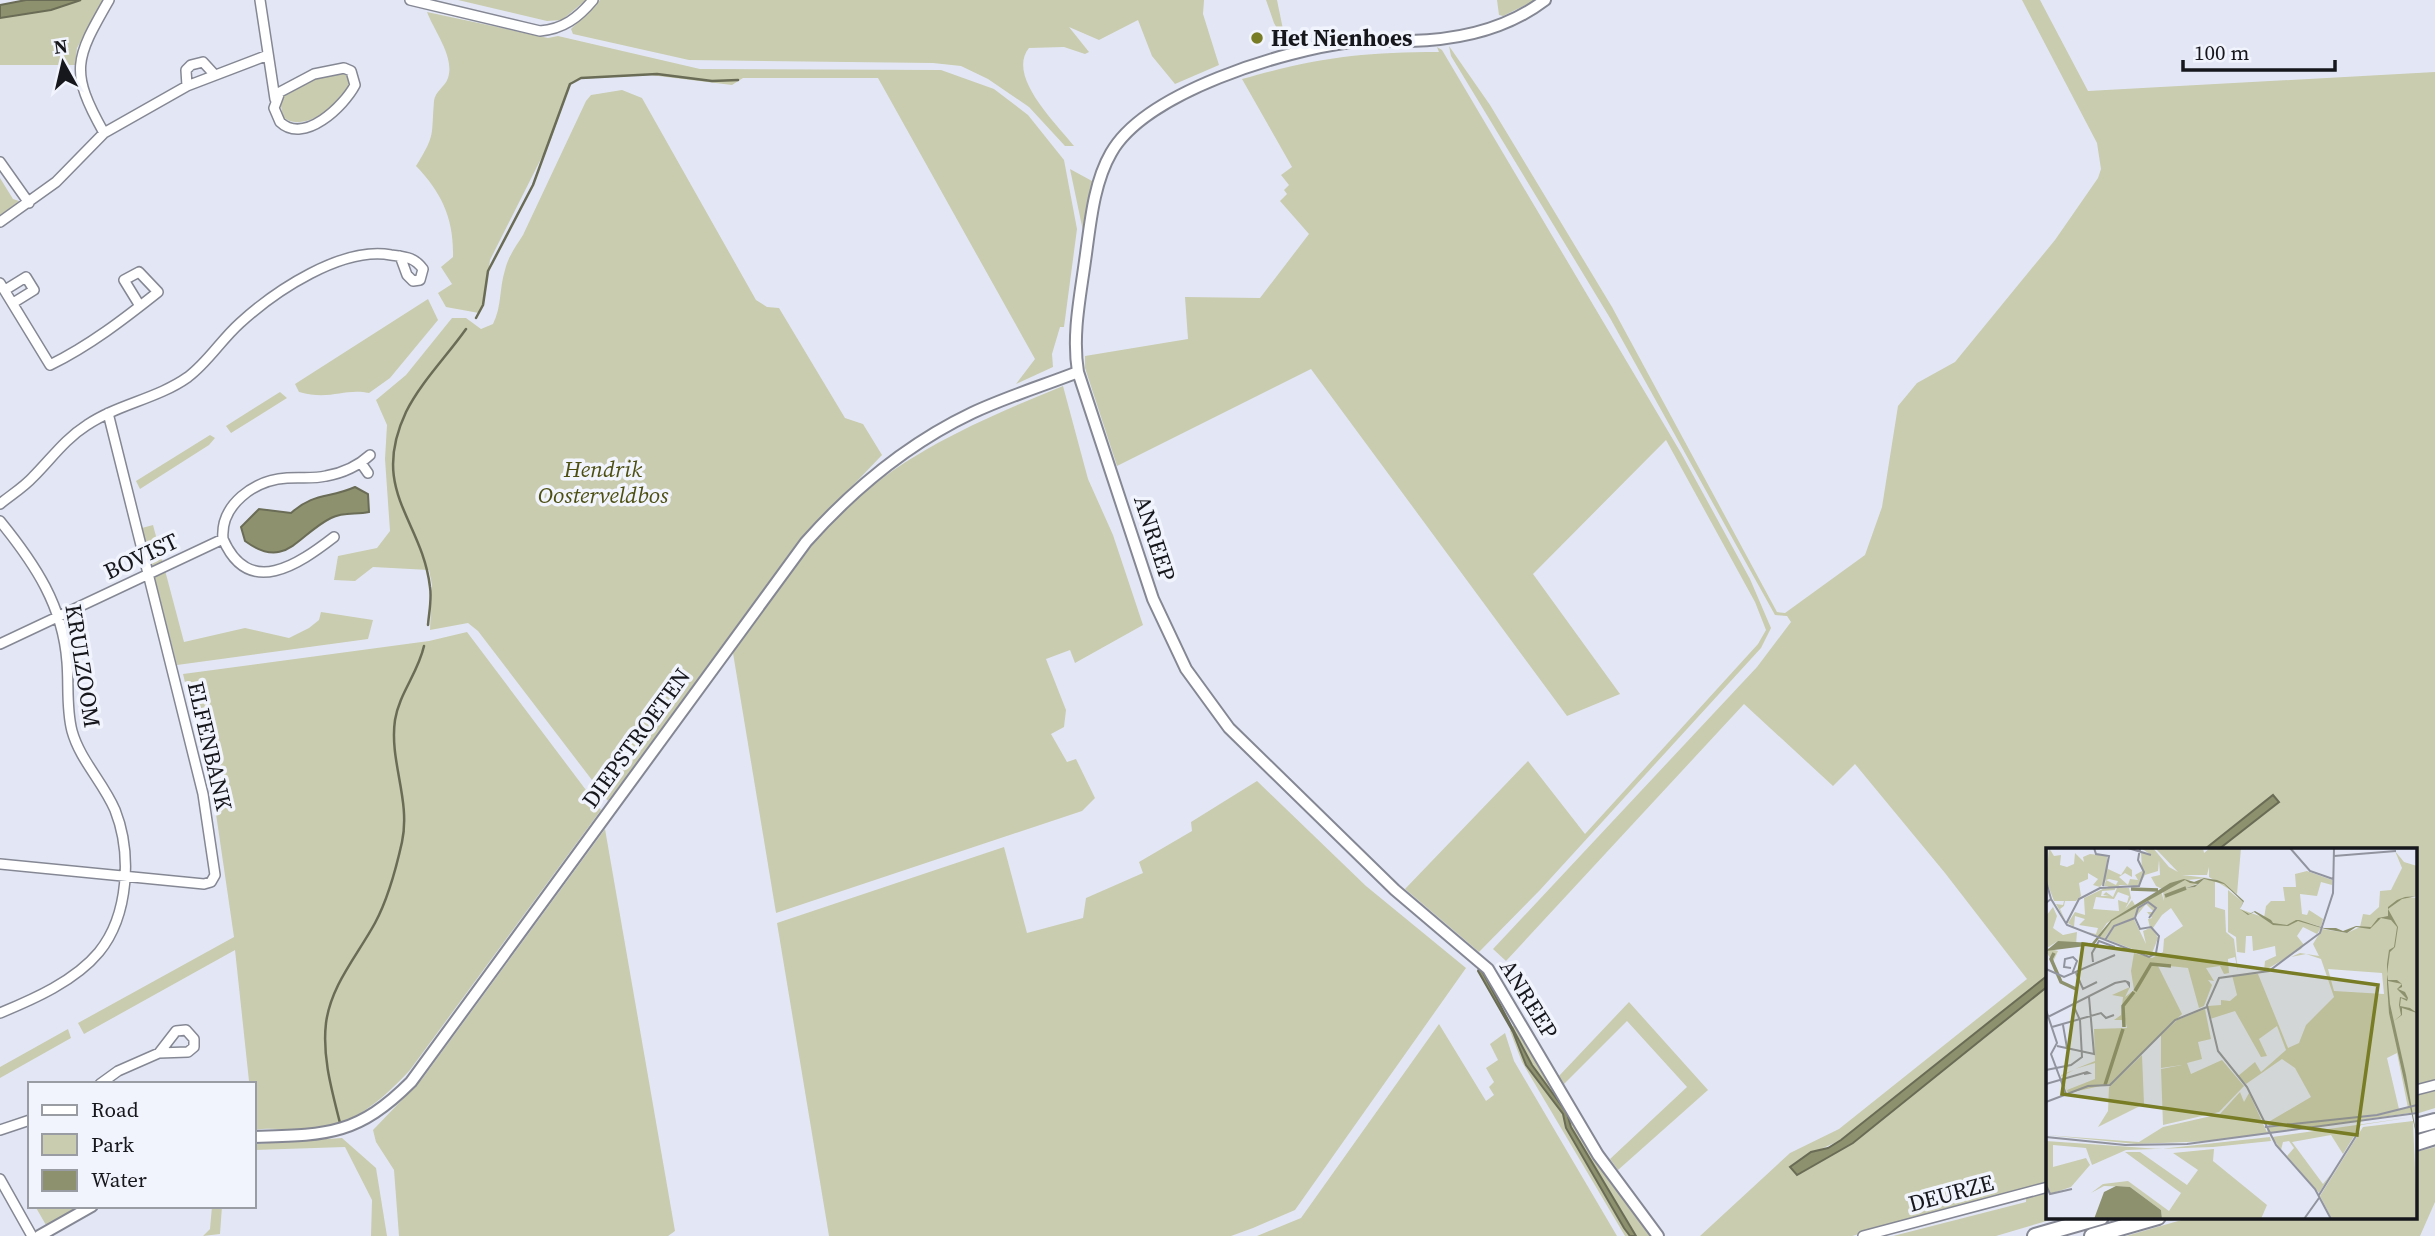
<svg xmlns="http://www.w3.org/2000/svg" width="2435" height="1236" font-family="'Source Serif 4',serif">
<rect width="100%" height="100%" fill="#e3e7f5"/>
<!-- green -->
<path fill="#c9ccae" d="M 81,0 L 104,0 L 77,48 L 75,65 L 0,65 L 0,18 L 51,10 Z
M 458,0 L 586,0 L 562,20 L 547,21 Z
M 600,0 L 1204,0 L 1203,14 L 1219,65 L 1175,84 L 1152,56 L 1138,20 L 1099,40 L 1069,27 L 1089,52 L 1085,54 L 1064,47 L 1029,48 C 1006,76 1057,124 1074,146 L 1065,146 L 1029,107 L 988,79 L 961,66 L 933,63 L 689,60 L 573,34 L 571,29 Z
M 1266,0 L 1277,0 L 1286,44 L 1274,23 Z
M 1497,0 L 1536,0 L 1503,16 L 1499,15 Z
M 2022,0 L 2040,0 L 2088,91 L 2435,72 L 2435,1082 L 2416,1087 L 2416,849 L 2219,849 L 2279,802 L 2273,795 L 2205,849 L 2048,849 L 2048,975 L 1841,1140 L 1801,1158 L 1797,1175 L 1853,1143 L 2048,986 L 2048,1184 L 1852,1236 L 1700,1236 L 1790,1153 L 1839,1129 L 2027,979 L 1945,873 L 1855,764 L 1833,786 L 1744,704 L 1506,961 L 1493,949 L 1757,667 L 1791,622 L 1787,616 L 1775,615 L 1610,318 L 1451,56 L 1449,46 L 1490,105 L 1612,307 L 1777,612 L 1785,613 L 1865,555 L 1882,507 L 1898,406 L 1917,383 L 1955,362 L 2055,240 L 2098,178 L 2101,169 L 2097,143 Z
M 427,12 L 548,38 L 558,36 L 700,69 L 941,70 L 994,89 L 1028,115 L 1064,160 L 1077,229 L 1064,327 L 1060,327 L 1052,354 L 1053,367 L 1016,384 L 1035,359 L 878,78 L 743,78 L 732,85 L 650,75 L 577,79 L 571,82 L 551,139 L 490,260 L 484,304 L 479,313 L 446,307 L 438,293 L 452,284 L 441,267 L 453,257 C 454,219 442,193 416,166 C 436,134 431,136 434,101 C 435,91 445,87 448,78 C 455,57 434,31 427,12 Z
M 1437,47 L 1442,50 L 1681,453 L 1750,579 L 1771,628 L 1761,648 L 1540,890 L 1479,952 L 1405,889 L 1528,761 L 1585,834 L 1758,644 L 1766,630 L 1755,602 L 1666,440 L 1533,574 L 1620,694 L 1567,716 L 1311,369 L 1117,466 L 1085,368 L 1085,356 L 1188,339 L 1185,297 L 1260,298 L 1309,234 L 1280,201 L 1287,194 L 1284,190 L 1289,185 L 1281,175 L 1292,167 L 1242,79 C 1316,58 1362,52 1439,52 Z
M 341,72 L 350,76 C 353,98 304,136 283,117 L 280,101 C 292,82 320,76 341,72 Z
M 622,90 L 642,98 L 756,300 L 767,307 L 779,308 L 845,418 L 863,424 L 882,455 L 796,545 L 608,801 L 478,631 L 468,623 L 430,630 L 432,585 L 429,570 L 373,567 L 355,581 L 334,580 L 338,556 L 377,548 L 390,531 L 385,459 L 387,425 L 376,400 L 406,375 L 452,318 L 466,318 L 481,329 L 493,324 C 502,306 499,289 505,270 C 508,257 516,246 523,235 L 586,101 L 591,95 Z
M 1070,169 L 1092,181 L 1083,231 Z
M 0,178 L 13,199 L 19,201 L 0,216 Z
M 428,299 L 438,320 L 390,378 L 369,393 C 344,388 330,401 299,392 L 295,384 Z
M 1063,386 L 1088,479 L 1113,535 L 1143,625 L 1075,663 L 1070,650 L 1046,659 L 1066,710 L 1064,727 L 1051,734 L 1067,762 L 1076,759 L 1095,798 L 1082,811 L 776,913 L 733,653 C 768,605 802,549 845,509 C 908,450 985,418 1063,386 Z
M 280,392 L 287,398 L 231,433 L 226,426 Z
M 210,435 L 215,438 L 209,445 L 140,489 L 136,481 Z
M 153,525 L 184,642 L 245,628 L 289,638 L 309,628 L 319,620 L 321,612 L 373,620 L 368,639 L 177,665 L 142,528 Z
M 467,632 L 601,810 L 410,1070 C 380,1102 350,1129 303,1130 C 287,1130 270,1127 254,1130 L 254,1084 L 245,1084 L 249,1081 L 235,950 L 84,1034 L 78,1023 L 234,937 L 215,807 L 183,674 L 429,641 Z
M 1257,781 L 1366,886 L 1466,968 L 1295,1210 L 1253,1228 L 1231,1236 L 829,1236 L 777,923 L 1004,847 L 1027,933 L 1083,918 L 1086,898 L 1143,873 L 1139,862 L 1192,831 L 1191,822 Z
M 605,829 L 675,1231 L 668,1236 L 399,1236 L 394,1170 L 376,1142 L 373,1130 L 422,1079 Z
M 1629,1002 L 1708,1090 L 1618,1170 L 1610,1159 L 1687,1087 L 1627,1021 L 1564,1084 L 1559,1076 Z
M 1516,1022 L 1610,1182 L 1652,1236 L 1625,1236 L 1522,1062 L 1510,1031 Z
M 1439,1024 L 1486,1101 L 1494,1095 L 1489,1087 L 1494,1082 L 1486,1068 L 1498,1060 L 1490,1044 L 1505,1033 L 1514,1061 L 1617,1236 L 1257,1236 L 1301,1218 Z
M 68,1029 L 71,1038 L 0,1078 L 0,1067 Z
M 2435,1090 L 2435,1108 L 2416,1114 L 2416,1095 Z
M 342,1138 L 376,1168 L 387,1236 L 371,1236 L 372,1200 L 345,1147 L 254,1150 L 254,1144 Z
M 2435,1147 L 2435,1202 L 2420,1236 L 2126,1236 L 2192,1217 L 2416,1217 L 2416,1152 Z
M 2048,1192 L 2048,1217 L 2060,1217 L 1996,1236 L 1893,1236 L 2026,1202 L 2026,1198 Z
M 35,1206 L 80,1206 L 46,1225 Z
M 212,1206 L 222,1206 L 220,1234 L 203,1236 L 210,1229 Z"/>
<!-- water -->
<path fill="#8e916d" stroke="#6a6c55" stroke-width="2" d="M 26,0 L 81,0 L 51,10 L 0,18 L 0,5 Z
M 355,487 L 368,494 L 369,512 C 356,515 344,511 331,518 C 297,535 286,571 245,541 L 241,527 L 259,509 L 291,513 C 315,492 328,499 355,487 Z
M 2273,795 L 2279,802 L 2219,849 L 2205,849 Z
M 1480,967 L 1532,1065 L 1567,1113 L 1571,1127 L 1636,1236 L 1630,1236 L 1624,1228 L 1566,1128 L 1563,1114 L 1526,1065 L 1513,1032 L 1478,971 Z
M 2048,975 L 2048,986 L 1853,1143 L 1797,1175 L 1790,1167 L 1811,1152 L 1828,1148 L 1841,1140 Z"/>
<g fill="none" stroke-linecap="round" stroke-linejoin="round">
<!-- stream -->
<path stroke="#6a6c55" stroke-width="2.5" d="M 476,318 L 483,305 L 488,271 L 533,185 L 570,84 L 581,78 L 657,74 L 712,81 L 738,80
M 428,625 C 429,612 432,599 430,587 C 422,519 369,491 406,412 C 421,382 447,356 466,329
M 340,1123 C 332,1091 322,1057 326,1023 C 331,985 357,956 375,923 C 388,899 396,869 402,842 C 411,800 389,761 395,720 C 399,694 418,673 424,646"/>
<defs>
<path id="minor" d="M 260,0 L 275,99
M 410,0 L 540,31 C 563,29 578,18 593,0
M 344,68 L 351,71 L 355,85 C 344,106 304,145 280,122 L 274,108 L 280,92 L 314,74 Z
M 187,86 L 186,70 L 191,65 L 203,62 L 214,74
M 104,133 C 69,71 75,59 109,0
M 0,162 L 29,203
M 0,222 L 56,182 L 104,133 L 187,86 L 268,55
M 0,283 L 50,365 C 89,346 124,319 158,292 L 139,272 L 124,280 L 140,306
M 5,290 L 26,277 L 34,290 L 13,303
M 361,463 L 368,473
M 0,504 C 11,495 24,487 33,477 C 51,459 65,439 87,425 C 118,404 157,399 188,377 C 208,362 221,340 240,323 C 275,291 342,246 391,255 C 406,257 414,257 423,269 L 420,280 L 413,281 L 407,275 L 400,256
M 0,521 C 35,564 63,606 67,662 C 69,685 66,708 72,731 C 80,760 103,782 115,810 C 132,853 129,915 99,952 C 75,981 34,999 0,1013
M 223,539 C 220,505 254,480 287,478 C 300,477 313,479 326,476 C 343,473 358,466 370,455
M 0,644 L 223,539 C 249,599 299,564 334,537
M 0,864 L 204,884 L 211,882 L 215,875 L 203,794 L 108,413
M 100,1084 L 118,1071 L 159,1053 L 188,1052 L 194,1047 L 194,1039 L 186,1030 L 176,1031 L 159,1053
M 2416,1090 L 2435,1085
M 0,1130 L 30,1120
M 0,1179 L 32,1236
M 1863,1236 L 2048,1187"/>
<path id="tertiary" d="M 1545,0 C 1507,29 1457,40 1410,41 C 1390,41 1371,39 1351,42 C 1285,50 1145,92 1111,153 C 1093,184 1090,227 1085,261 C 1080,298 1072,335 1078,372 L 1153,599 L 1186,669 L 1229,728 L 1395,890 L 1488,969 L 1598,1155 L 1658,1236
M 254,1137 C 326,1135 357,1136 411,1082 L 806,542 C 854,488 907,444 972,413 C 1006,397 1042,386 1078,372
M 39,1236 L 92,1206"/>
<path id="trunk" d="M 2416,1126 L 2435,1121
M 2416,1143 L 2435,1137
M 2035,1236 L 2101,1217
M 2092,1236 L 2158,1217"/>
</defs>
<!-- minor casing -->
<use href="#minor" stroke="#858894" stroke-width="12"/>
<!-- tertiary casing -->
<use href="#tertiary" stroke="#858894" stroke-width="14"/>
<!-- trunk casing -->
<use href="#trunk" stroke="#858894" stroke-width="18"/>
<!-- minor -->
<use href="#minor" stroke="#fff" stroke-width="9"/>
<!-- tertiary -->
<use href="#tertiary" stroke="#fff" stroke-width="10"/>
<!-- trunk -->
<use href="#trunk" stroke="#fff" stroke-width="14"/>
</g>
<!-- markers -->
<circle fill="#777c25" stroke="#f2f4fd" stroke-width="2.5" cx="1257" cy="38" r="7"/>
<g text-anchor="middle" stroke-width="7" stroke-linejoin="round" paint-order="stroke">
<!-- poi labels -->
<g font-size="23" font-weight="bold" fill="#16171c" stroke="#f2f4fd" text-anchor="start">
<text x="1271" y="46">Het Nienhoes</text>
</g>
<!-- park labels -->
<g font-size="23" font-style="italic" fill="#4c4f11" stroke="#f2f4fd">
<text x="603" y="477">Hendrik<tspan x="603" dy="26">Oosterveldbos</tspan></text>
</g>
<!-- street labels -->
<g font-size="23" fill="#16171c" stroke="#f2f4fd">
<text transform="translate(1155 538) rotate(72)" y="8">ANREEP</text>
<text transform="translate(141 556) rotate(-25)" y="8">BOVIST</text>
<text transform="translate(83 666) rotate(81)" y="8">KRULZOOM</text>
<text transform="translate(636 738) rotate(-54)" y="8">DIEPSTROETEN</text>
<text transform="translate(210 746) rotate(77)" y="8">ELFENBANK</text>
<text transform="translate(1529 999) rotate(58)" y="8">ANREEP</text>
<text transform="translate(1951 1193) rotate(-15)" y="8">DEURZE</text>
</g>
</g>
<!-- overview -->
<g transform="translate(2046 848)">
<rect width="371" height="371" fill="#e3e7f5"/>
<path d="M 3,0 L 8,8 L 15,7 L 14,17 L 21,19 L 28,16 L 29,5 L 38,14 L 37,9 L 44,6 L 61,8 L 62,21 L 75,27 L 81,18 L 86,22 L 86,29 L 79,25 L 73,29 L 82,37 L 84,31 L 92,32 L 89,27 L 96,23 L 95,4 L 105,7 L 95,0 L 107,0 L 123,19 L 132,24 L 109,0 L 157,0 L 158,5 L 164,0 L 195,0 L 191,46 L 163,29 L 163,19 L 161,27 L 136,27 L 162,30 L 141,32 L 153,35 L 140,40 L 149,39 L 158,31 L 169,33 L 169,59 L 179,62 L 180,84 L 188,91 L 192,123 L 189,109 L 182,111 L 183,125 L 178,126 L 174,118 L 160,120 L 168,133 L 162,132 L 166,137 L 158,158 L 153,160 L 142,120 L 105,116 L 89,143 L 106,118 L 112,118 L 136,166 L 64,236 L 22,245 L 15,227 L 28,222 L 16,228 L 21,242 L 49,231 L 49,215 L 29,221 L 49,213 L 48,181 L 81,180 L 79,172 L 68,172 L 75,167 L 77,149 L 66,147 L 84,139 L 79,149 L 88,142 L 85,123 L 88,105 L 106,110 L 117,104 L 118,91 L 137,78 L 125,60 L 116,67 L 107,80 L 112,90 L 105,108 L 60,91 L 68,77 L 58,91 L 53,88 L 66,73 L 115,43 L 118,53 L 117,43 L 139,32 L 116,41 L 110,38 L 105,29 L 114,27 L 113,12 L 112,23 L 99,27 L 93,38 L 74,37 L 69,40 L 69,42 L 56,43 L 55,48 L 63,48 L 57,47 L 60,44 L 67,49 L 71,40 L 83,40 L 85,50 L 79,61 L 86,52 L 89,57 L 61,75 L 52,88 L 42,84 L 50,86 L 52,80 L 33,77 L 39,71 L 29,68 L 28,79 L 22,75 L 29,64 L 39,67 L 38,50 L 63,38 L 58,38 L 60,32 L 70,37 L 72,33 L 63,31 L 60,32 L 54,39 L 47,37 L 52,31 L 42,25 L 42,31 L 33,35 L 35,48 L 30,53 L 19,53 L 18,58 L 14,61 L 20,74 L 10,56 L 17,57 L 18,53 L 8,53 L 0,32 ZM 72,44 L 83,48 L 81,55 L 72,52 L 73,63 L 47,61 L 50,49 L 68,51 ZM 100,56 L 108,64 L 101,64 L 106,70 L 102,71 L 104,80 L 97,83 L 100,96 L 88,71 ZM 349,3 L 358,14 L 371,18 L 371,48 L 363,49 L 371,50 L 371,264 L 166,293 L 90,296 L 0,287 L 93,294 L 117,279 L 174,266 L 194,244 L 198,254 L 203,245 L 221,284 L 223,277 L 219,276 L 265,249 L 249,220 L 236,211 L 200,236 L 192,228 L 209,214 L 215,224 L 240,202 L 231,178 L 213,191 L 221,208 L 215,209 L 189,163 L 164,171 L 162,158 L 175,157 L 175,152 L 184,153 L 191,147 L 186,127 L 212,126 L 242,200 L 253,195 L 260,177 L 288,149 L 275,111 L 260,106 L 245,109 L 254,105 L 273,108 L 267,96 L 276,81 L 301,85 L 314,79 L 317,66 L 324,67 L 333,59 L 334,43 L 345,42 L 356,20 ZM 282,121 L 336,125 L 338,146 L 288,143 ZM 351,205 L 362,260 L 353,261 L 341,210 ZM 261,23 L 286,32 L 286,37 L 275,34 L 271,48 L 254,46 L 256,66 L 261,67 L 263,62 L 277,71 L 275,79 L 260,74 L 275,80 L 271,86 L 257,79 L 251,88 L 258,97 L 255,101 L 218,123 L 219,113 L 230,108 L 229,98 L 207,103 L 206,88 L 200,88 L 199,105 L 191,104 L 190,89 L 182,84 L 182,42 L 197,54 L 194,61 L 222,71 L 218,70 L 220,58 L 225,53 L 239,53 L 237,39 L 250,39 L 249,26 ZM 7,59 L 11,68 L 7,80 L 17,87 L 31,84 L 30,97 L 12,93 L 1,100 L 12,103 L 7,114 L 0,104 L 0,68 ZM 159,161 L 165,191 L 152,194 L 156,211 L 141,215 L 145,226 L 176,212 L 198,238 L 173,264 L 117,277 L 115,221 L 136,217 L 115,220 L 115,187 L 131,172 ZM 96,207 L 98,256 L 52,279 L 62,263 L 63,239 ZM 367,269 L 315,277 L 297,306 L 285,287 L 246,294 L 277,336 L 285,326 L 273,345 L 241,308 L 248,300 L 243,293 L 237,294 L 235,302 L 226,289 ZM 367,273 L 371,371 L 286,371 L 274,348 L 317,279 ZM 224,289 L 225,293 L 167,299 L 80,302 L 46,317 L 40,300 L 7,297 L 7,319 L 40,310 L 44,317 L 25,339 L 4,346 L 0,334 L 0,293 L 114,301 ZM 168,301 L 167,313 L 221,357 L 215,371 L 116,371 L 115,362 L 84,339 L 58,338 L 45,345 L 57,336 L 82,333 L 123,363 L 135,345 L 79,304 L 94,304 L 141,337 L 152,322 L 127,305 Z" fill="#c9ccae" fill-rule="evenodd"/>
<path d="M 158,30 L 171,32 L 178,35 L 198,53 L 194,61 L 203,66 L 209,63 L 225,72 L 227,75 L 241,77 L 250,72 L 253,72 L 278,80 L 290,80 L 297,83 L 310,78 L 325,79 L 332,70 L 342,68 L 342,59 L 351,52 L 359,49 L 371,48 L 356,51 L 342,61 L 352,79 L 349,99 L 344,104 L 341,126 L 342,132 L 351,132 L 356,136 L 356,139 L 352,141 L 359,144 L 362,150 L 361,153 L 355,150 L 354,158 L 364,160 L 371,165 L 356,160 L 356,167 L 348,173 L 355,167 L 353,157 L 354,149 L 361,151 L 351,141 L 356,136 L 342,133 L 344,156 L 360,227 L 371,290 L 343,165 L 341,136 L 341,116 L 343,102 L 348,99 L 351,79 L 345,72 L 335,70 L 324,81 L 310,79 L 301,85 L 279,81 L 252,73 L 242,78 L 227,77 L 208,64 L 202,67 L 194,61 L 197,54 L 178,36 L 158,31 L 149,39 L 140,40 L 152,36 L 144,35 L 139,32 L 66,73 L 48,97 L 0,103 L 12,93 L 46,95 L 65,72 L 124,35 L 138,31 L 148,34 ZM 70,338 L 84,339 L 115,362 L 116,371 L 48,371 L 58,344 Z" fill="#8e916d"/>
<path fill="none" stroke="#8e916d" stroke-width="3.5" d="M 85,41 L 112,42M 119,48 L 140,40M 8,105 L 5,111 L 15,134 L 30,141M 89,143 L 105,116 L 125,118M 78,179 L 77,158 L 88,144M 59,237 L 77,181"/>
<path fill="none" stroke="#91949e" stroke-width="2" d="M 48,0 L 50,6 L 63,8 L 57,38M 82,0 L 105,7M 244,0 L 264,23 L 287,31M 288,8 L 350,3M 0,33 L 5,51 L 0,55M 5,51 L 21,77 L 103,109 L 110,105 L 113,88 L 105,79 L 94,81 L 89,70 L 92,60 L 102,54 L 110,60 L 103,70M 20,76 L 33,51 L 54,40 L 93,38 L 98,24 L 92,12 L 94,0M 59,92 L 68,78 L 89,70M 47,114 L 46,105 L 53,93 L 69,99M 25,120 L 18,119 L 19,111 L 27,109 L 31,113 L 26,126M 0,121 L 18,129 L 69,107M 30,125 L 37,141 L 51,134M 0,162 L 11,195 L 5,206 L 20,246M 0,170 L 69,135 L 79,133 L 82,134 L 83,135 L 83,137 L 81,134M 17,177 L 21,200M 6,179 L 55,165 L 60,170 L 68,167M 11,198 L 48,206 L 43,149M 0,222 L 25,217 L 36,209 L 34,172 L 28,159M 0,236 L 41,224 L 43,225 L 38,226M 0,254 L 42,238 L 64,237 L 129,172 L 161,159M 219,279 L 331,267 L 371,257M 0,289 L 79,297 L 141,296 L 371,265M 0,337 L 4,346 L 26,341M 273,347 L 310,288M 258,371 L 273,350M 285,371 L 269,341 L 230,297 L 201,239 L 172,203 L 161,157 L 173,130 L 223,123 L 274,85 L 287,45 L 288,0"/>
<path fill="#777c25" fill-opacity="0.15" stroke="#777c25" stroke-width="3.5" d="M 37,96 L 332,137 L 311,287 L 16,246 Z"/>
<rect width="371" height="371" fill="none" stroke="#16171c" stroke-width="3.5"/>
</g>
<!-- legend -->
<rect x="28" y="1082" width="228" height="126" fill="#f2f4fd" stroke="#9a9ca3" stroke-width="2"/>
<rect x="42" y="1105" width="35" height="10" fill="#ffffff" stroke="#9a9ca3" stroke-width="2"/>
<text x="91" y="1117" font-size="21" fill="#16171c">Road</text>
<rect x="42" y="1134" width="35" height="21" fill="#c9ccae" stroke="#9a9ca3" stroke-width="2"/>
<text x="91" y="1152" font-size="21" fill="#16171c">Park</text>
<rect x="42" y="1170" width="35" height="21" fill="#8e916d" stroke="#9a9ca3" stroke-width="2"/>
<text x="91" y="1187" font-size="21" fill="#16171c">Water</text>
<!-- north arrow -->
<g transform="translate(63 63) rotate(352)" stroke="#f2f4fd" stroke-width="5" paint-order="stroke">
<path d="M0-5L12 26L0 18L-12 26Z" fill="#16171c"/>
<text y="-10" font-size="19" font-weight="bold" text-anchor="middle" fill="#16171c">N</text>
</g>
<!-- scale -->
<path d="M2183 60v10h152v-10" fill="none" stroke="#16171c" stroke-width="3.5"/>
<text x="2194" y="60" font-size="21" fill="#16171c" stroke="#f2f4fd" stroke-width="5" paint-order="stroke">100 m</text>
</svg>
